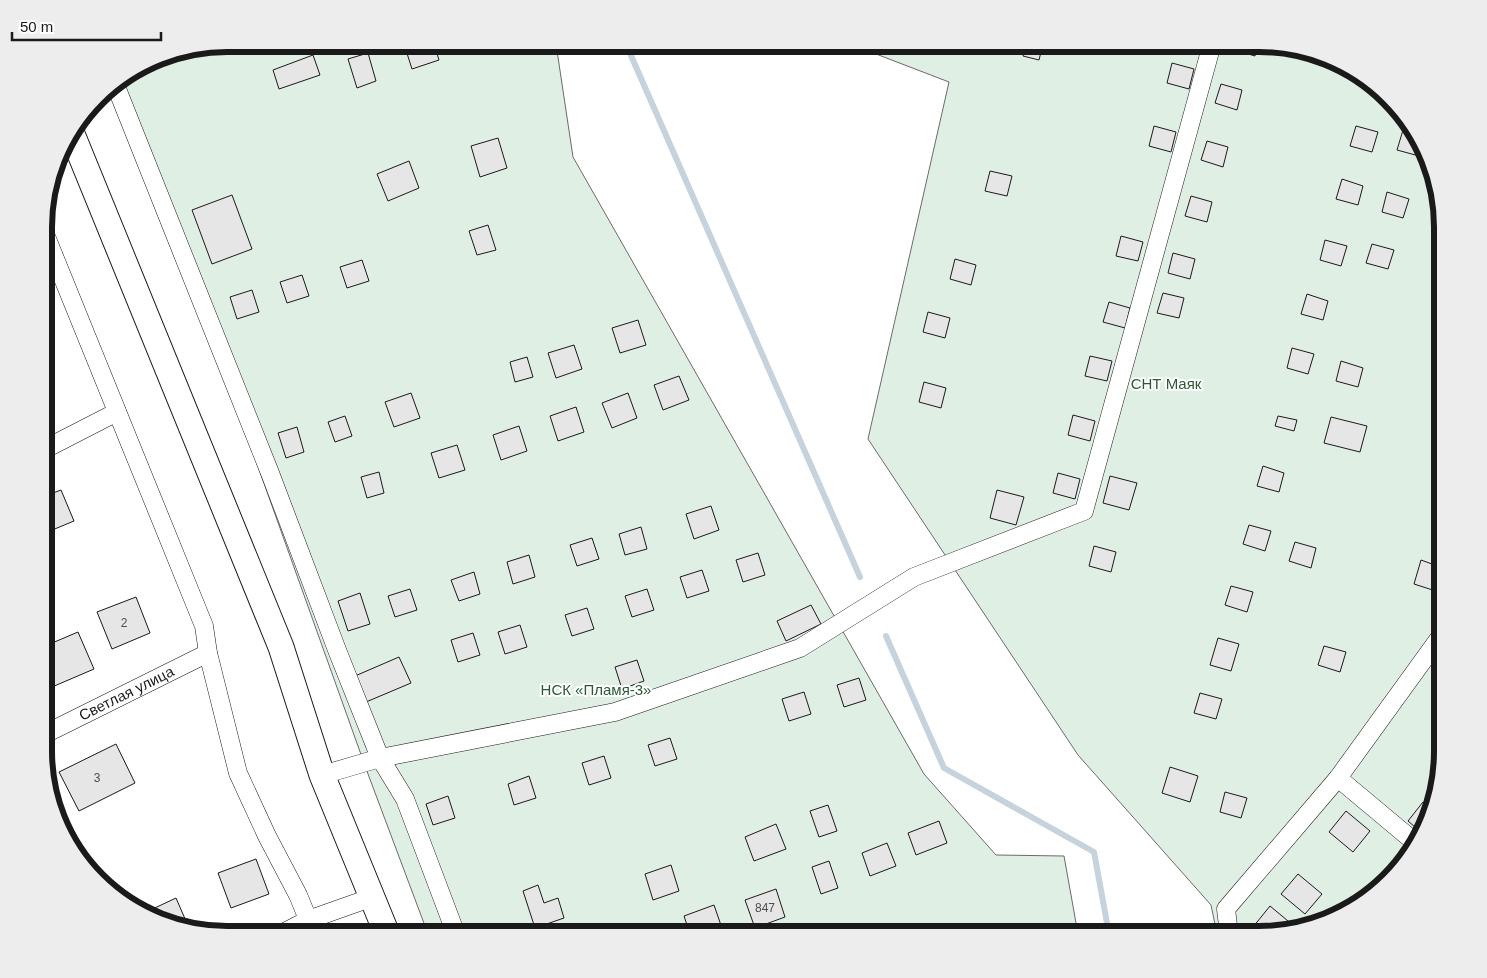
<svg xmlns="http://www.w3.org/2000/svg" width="1487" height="978" font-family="Arial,sans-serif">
<rect width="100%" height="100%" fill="#fff"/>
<!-- green -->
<path fill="#e0efe3" stroke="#6a6a6a" d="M 227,44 L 556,44 L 573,157 L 924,774 L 996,855 L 1064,856 L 1078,934 L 428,934 L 368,774 L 120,81 L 157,58 Z
M 850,44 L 1260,44 L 1319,53 L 1362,75 L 1419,136 L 1443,215 L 1443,763 L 1434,810 L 1412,853 L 1351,910 L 1272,934 L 1217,934 L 1211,905 L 1078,755 L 868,439 L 949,82 Z"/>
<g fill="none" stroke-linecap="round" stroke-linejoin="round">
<!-- stream -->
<path stroke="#c6d2dc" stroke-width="6" d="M 628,44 L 629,51 L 860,577
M 886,636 L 944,768 L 1094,852 L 1109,934"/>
</g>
<!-- building -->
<path fill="#e6e6e6" stroke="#1a1a1a" d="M 404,44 L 434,44 L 439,60 L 412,69 Z
M 976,44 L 996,44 L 995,48 Z
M 1026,44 L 1043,44 L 1039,60 L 1023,56 Z
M 1229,44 L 1258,44 L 1255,56 L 1228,48 Z
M 368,53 L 376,81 L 357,88 L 348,59 Z
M 313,55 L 320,75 L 279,89 L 273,70 Z
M 1172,63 L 1194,69 L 1189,89 L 1167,83 Z
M 1221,84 L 1242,90 L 1237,110 L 1215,103 Z
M 1154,126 L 1176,132 L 1171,152 L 1149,146 Z
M 1356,126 L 1378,132 L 1372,152 L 1350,146 Z
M 1403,130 L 1419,136 L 1422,146 L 1419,156 L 1397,150 Z
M 498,138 L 507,168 L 480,177 L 471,146 Z
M 1207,141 L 1228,147 L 1223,167 L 1201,160 Z
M 409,161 L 419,188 L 388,201 L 377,174 Z
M 990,171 L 1012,176 L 1007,196 L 985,191 Z
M 1342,179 L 1363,186 L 1358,205 L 1336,199 Z
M 1387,192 L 1409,199 L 1403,218 L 1382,212 Z
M 232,195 L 252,249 L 212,264 L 192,210 Z
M 1191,196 L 1212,202 L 1207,222 L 1185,216 Z
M 488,225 L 496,250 L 477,255 L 469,231 Z
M 1121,236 L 1143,242 L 1138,261 L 1116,256 Z
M 1325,240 L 1347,246 L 1341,266 L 1320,260 Z
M 1372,244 L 1394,250 L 1388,269 L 1366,263 Z
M 1173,253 L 1195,259 L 1190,279 L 1168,273 Z
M 955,259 L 976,265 L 971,285 L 950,279 Z
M 362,260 L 369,281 L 347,288 L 340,267 Z
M 302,275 L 309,296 L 287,303 L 280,282 Z
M 252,290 L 259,312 L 237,319 L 230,297 Z
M 1163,293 L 1184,298 L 1179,318 L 1157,313 Z
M 1307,294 L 1328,301 L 1323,320 L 1301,314 Z
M 1109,302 L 1130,308 L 1125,328 L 1103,322 Z
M 928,312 L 950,318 L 945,338 L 923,332 Z
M 638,320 L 646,345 L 620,353 L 612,328 Z
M 574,345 L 582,369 L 556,378 L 548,353 Z
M 1292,348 L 1314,354 L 1308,374 L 1287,368 Z
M 1090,356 L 1112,361 L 1107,381 L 1085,376 Z
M 527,357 L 533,377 L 515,382 L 510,362 Z
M 1341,361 L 1363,368 L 1358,387 L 1336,381 Z
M 679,376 L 689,400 L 663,410 L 654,385 Z
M 924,382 L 946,388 L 941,408 L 919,402 Z
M 411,393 L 420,418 L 394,427 L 385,402 Z
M 628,393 L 637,418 L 612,428 L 602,403 Z
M 576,407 L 584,432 L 558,441 L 550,416 Z
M 1073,415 L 1095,421 L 1090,441 L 1068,435 Z
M 345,416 L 352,436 L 335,442 L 328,422 Z
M 1278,416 L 1297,420 L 1294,431 L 1275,426 Z
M 1331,417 L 1367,426 L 1360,452 L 1324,443 Z
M 519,426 L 527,451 L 501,460 L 493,435 Z
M 297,427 L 304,452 L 286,458 L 278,433 Z
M 457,445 L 465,470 L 439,478 L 431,453 Z
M 1263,466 L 1284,473 L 1279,492 L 1257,486 Z
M 379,472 L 384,493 L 367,498 L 361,477 Z
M 1058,473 L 1080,479 L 1075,499 L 1053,493 Z
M 1110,476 L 1137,483 L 1129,510 L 1103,503 Z
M 61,490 L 74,521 L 45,533 L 45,496 Z
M 997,490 L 1024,497 L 1016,525 L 990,518 Z
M 711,506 L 719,530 L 694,539 L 686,514 Z
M 1249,525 L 1271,531 L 1265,551 L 1243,544 Z
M 641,527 L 647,549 L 625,555 L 619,534 Z
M 592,538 L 599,559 L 577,566 L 570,545 Z
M 1295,542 L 1316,548 L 1311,568 L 1289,561 Z
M 1094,546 L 1116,552 L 1111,572 L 1089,566 Z
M 758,553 L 765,575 L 743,582 L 736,560 Z
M 529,555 L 535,577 L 513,584 L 507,562 Z
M 1421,560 L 1443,568 L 1442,593 L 1414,584 Z
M 702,570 L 709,591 L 687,598 L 680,577 Z
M 474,572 L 480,594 L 459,601 L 451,580 Z
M 1231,586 L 1253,592 L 1247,612 L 1225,605 Z
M 410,589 L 417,610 L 395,617 L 388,596 Z
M 647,589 L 654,610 L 632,617 L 625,596 Z
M 360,593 L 370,624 L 348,631 L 338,601 Z
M 136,597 L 150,633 L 112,649 L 97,612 Z
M 811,605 L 821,624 L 786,641 L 777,621 Z
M 587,608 L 594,629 L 572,636 L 565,615 Z
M 520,625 L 527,647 L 505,654 L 498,632 Z
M 78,632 L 94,669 L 45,690 L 45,646 Z
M 473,633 L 480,655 L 458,662 L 451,640 Z
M 1218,638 L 1239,644 L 1231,671 L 1210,665 Z
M 1324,646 L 1346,652 L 1340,672 L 1318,665 Z
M 399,657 L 411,683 L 366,702 L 355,676 Z
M 637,660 L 644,681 L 622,689 L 615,667 Z
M 859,678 L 866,700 L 844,707 L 837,685 Z
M 804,692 L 811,714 L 789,721 L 782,699 Z
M 1200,693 L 1222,699 L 1216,719 L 1194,713 Z
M 670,738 L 677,759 L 655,766 L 648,745 Z
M 116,744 L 135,783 L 79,811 L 59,772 Z
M 604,756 L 611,778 L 589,785 L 582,763 Z
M 1170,767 L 1198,776 L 1190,802 L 1162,793 Z
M 529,776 L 536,798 L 514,805 L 508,784 Z
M 1225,792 L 1247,798 L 1241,818 L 1220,812 Z
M 448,796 L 455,818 L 433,825 L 426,804 Z
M 1423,802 L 1433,810 L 1422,833 L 1408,821 Z
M 828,805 L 837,831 L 819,837 L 810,811 Z
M 1346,811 L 1370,831 L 1353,852 L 1329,832 Z
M 939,821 L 947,843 L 916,855 L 908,833 Z
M 776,824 L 786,849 L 754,861 L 745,837 Z
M 887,843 L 896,866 L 870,876 L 862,853 Z
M 256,859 L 269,894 L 231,908 L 218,873 Z
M 829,861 L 838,888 L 821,894 L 812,867 Z
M 671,865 L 679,891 L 653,900 L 645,874 Z
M 1298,874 L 1322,894 L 1305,914 L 1281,894 Z
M 538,885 L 544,903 L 558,898 L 564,918 L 535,928 L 523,891 Z
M 776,889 L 785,917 L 755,928 L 745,900 Z
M 176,898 L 189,928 L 168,925 L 144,913 Z
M 714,905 L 724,934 L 690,934 L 684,916 Z
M 1270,906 L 1294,926 L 1293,927 L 1272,934 L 1262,934 L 1253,927 Z
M 491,926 L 493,934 L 473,934 L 472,932 Z"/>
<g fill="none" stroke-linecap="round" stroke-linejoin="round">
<defs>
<g id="street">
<path d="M 115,84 L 270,473 L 337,650 L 380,758 L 405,799 L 456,934"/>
<path d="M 45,234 L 204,626 L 208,653 L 238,773 L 267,836 L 298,895 L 314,934"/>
<path d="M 45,449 L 117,412"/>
<path id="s1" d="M 45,734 L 208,653"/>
<path d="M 322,775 L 380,758 L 615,712 L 800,648 L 914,577 L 1084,511 L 1212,44"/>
<path d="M 1338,778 L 1417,844"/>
<path d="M 281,934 L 308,920 L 373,897"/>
<path d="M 1229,934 L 1226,909 L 1338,778 L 1443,633"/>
</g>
<path id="secondary" d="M 72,134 L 281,647 L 322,775 L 387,934"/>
</defs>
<!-- street casing -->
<use href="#street" stroke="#1a1a1a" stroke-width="19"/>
<!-- secondary casing -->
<use href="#secondary" stroke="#1a1a1a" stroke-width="27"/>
<!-- street -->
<use href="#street" stroke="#fff" stroke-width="18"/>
<!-- secondary -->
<use href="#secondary" stroke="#fff" stroke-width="25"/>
</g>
<g text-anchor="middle" stroke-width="4" stroke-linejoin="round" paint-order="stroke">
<!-- number labels -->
<g font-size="12" fill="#4d4d4d">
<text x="124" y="627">2</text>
<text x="97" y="782">3</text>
<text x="765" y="912">847</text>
</g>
<!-- park labels -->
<g font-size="15" fill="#2b5a34" stroke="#fff">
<text x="1166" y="389">СНТ Маяк</text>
<text x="596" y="695">НСК «Пламя-3»</text>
</g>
<!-- street labels -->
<g font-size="15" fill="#1a1a1a" stroke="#fff">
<text dy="5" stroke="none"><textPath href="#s1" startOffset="91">Светлая улица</textPath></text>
</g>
</g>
<!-- crop -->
<path d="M0 0H1487V978H0ZM227 52H1259A175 175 0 0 1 1434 227V751A175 175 0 0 1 1259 926H227A175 175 0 0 1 52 751V227A175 175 0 0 1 227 52Z" fill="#ededed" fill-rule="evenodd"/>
<path fill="none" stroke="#1a1a1a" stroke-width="6" d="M227 52H1259A175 175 0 0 1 1434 227V751A175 175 0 0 1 1259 926H227A175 175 0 0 1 52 751V227A175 175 0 0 1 227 52Z"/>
<!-- scale -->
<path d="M12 32v8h149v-8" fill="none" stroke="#1a1a1a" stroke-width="2.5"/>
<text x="20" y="32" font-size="15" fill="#1a1a1a" stroke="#ffffff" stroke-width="4" paint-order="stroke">50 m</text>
</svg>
